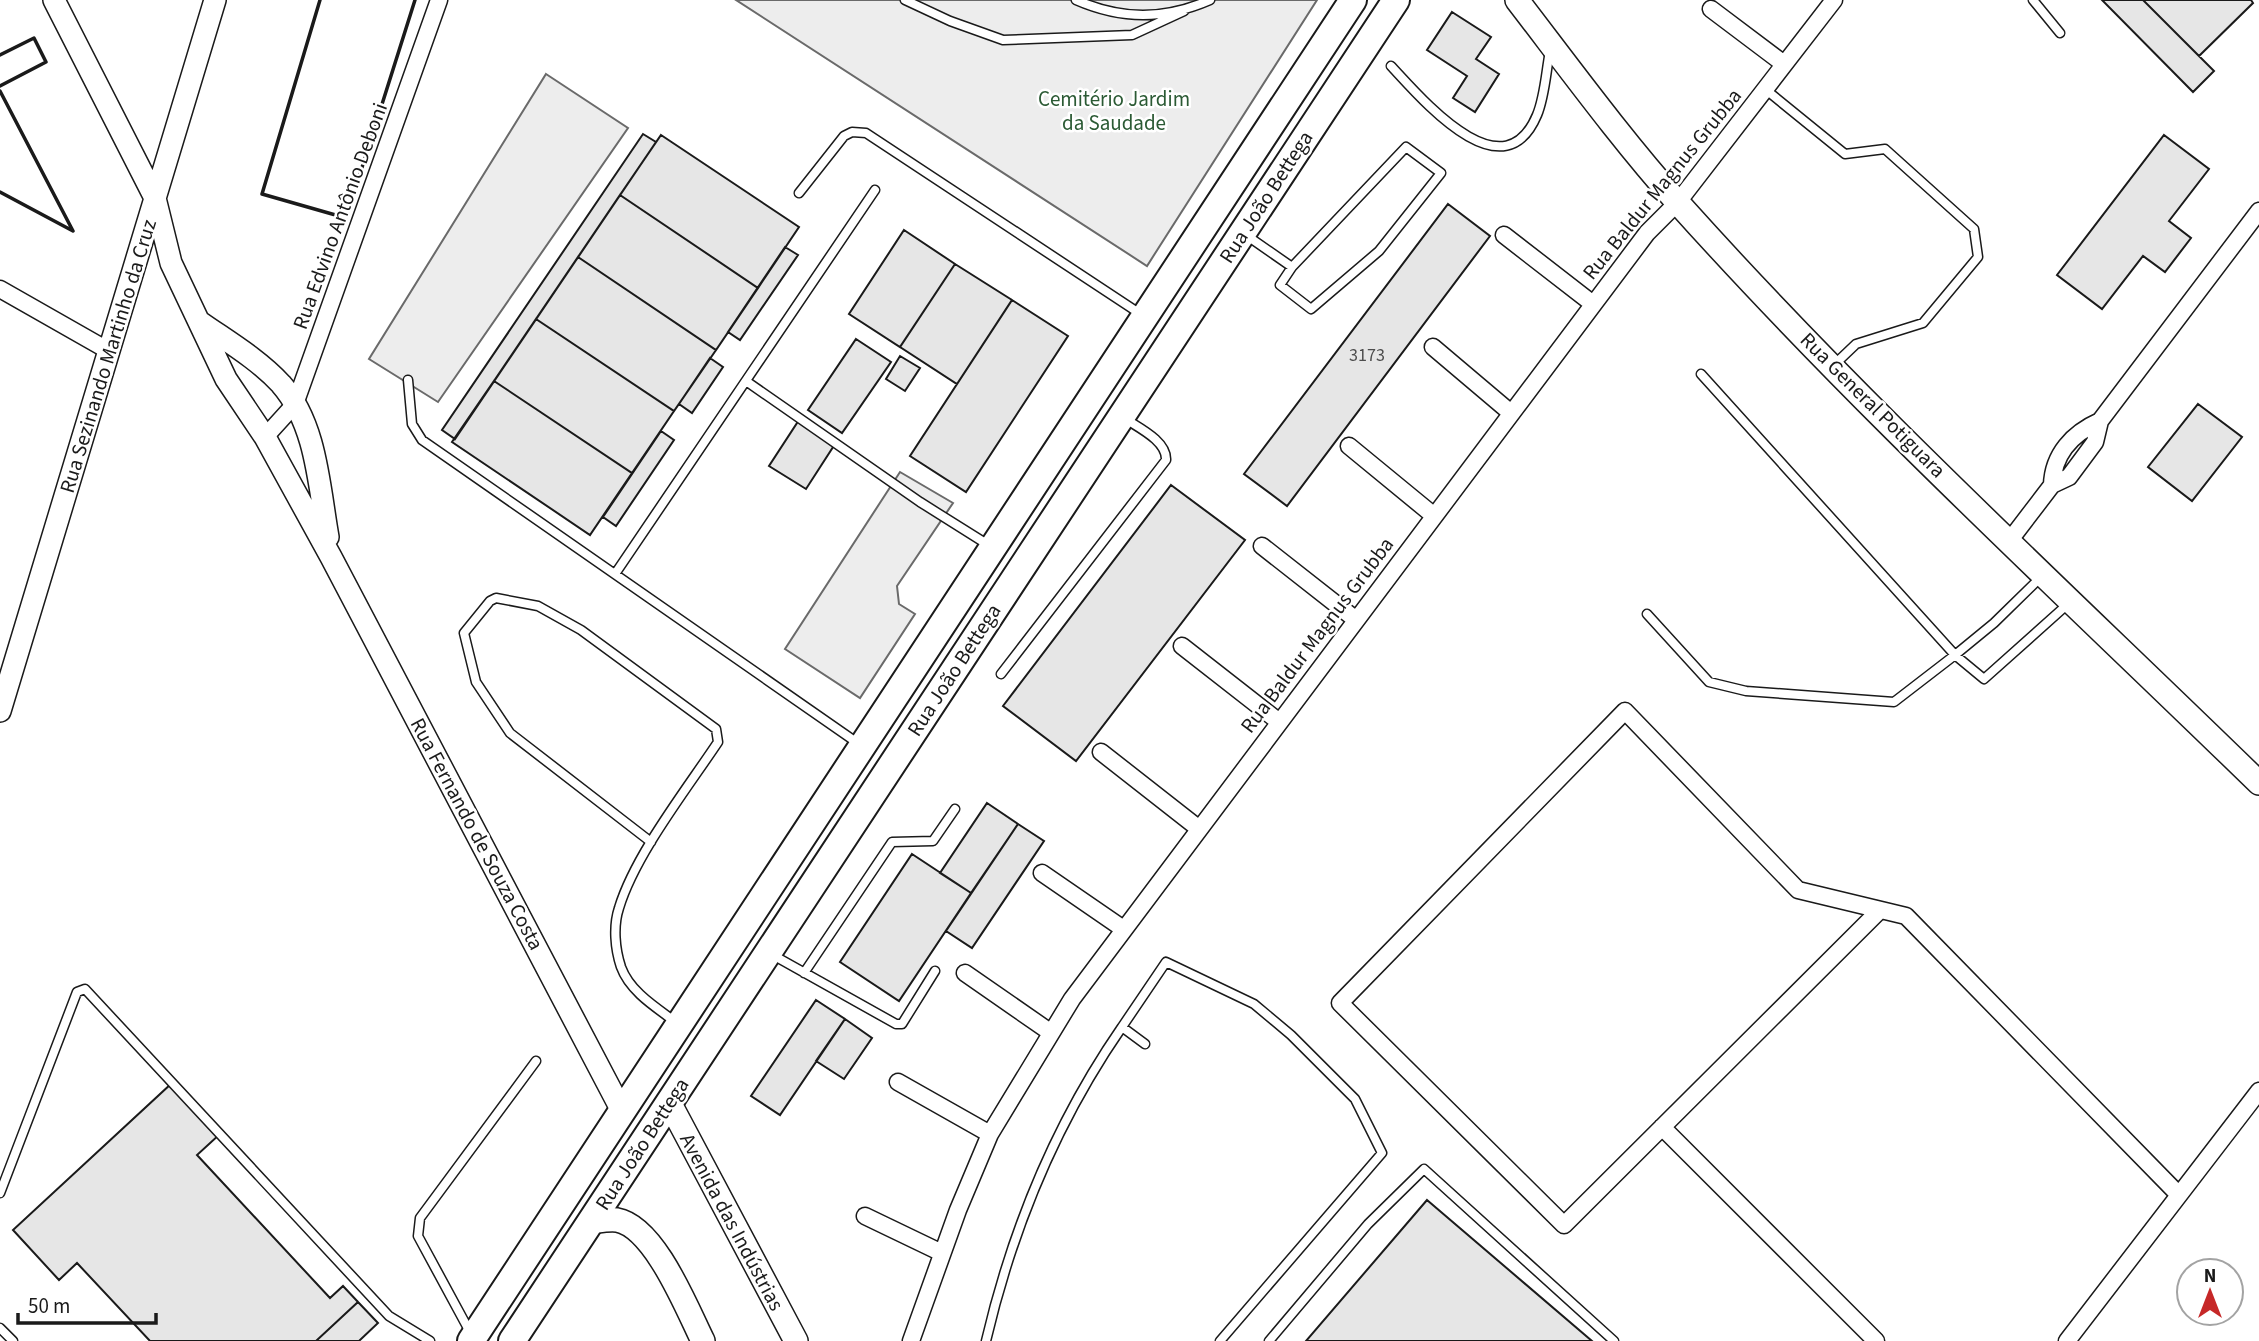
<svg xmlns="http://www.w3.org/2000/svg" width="2259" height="1341" font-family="'Source Sans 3',sans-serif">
<rect width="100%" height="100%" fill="#fff"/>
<!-- built -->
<path fill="#ededed" stroke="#6a6a6a" stroke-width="2" d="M 736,0 L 1317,0 L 1147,266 Z
M 546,74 L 628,128 L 438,402 L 369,359 Z
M 900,472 L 953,503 L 897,586 L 899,604 L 915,614 L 860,698 L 785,649 Z"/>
<!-- building -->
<path fill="#e6e6e6" stroke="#1a1a1a" stroke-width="2" d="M 2102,0 L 2143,0 L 2214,71 L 2193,92 Z
M 2143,0 L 2251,0 L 2253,3 L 2199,56 Z
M 1452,12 L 1491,37 L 1476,59 L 1499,74 L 1475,112 L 1453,98 L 1467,76 L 1427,50 Z
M 643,134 L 656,142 L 455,439 L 442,430 Z
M 661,135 L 799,227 L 758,288 L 620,195 Z
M 2164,135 L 2209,169 L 2169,221 L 2191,238 L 2165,272 L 2143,256 L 2102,309 L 2057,275 Z
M 620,195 L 758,288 L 716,350 L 578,257 Z
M 1448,204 L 1490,236 L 1287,506 L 1244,474 Z
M 904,230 L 955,264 L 900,347 L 849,314 Z
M 785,247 L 798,255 L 740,340 L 728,332 Z
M 578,257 L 716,350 L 674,411 L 536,319 Z
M 955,264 L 1012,300 L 957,384 L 900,347 Z
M 1012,300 L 1068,336 L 966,492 L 910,456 Z
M 536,319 L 674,411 L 632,473 L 494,381 Z
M 856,339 L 891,362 L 842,433 L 808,410 Z
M 900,356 L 920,368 L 905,391 L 886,379 Z
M 710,358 L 723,367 L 692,413 L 679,404 Z
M 494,381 L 632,473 L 590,535 L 452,442 Z
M 2198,404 L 2242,437 L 2192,501 L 2148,467 Z
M 799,420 L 835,444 L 806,489 L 769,466 Z
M 661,431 L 674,440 L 616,526 L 603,517 Z
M 1171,485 L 1245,540 L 1076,761 L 1003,706 Z
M 987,803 L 1018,824 L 971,893 L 940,873 Z
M 1018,824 L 1044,841 L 972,948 L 946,931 Z
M 912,854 L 971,893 L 899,1001 L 840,962 Z
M 816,1000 L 845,1019 L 780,1115 L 751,1096 Z
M 845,1019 L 872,1038 L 844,1079 L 816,1061 Z
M 172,1083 L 220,1134 L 197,1155 L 330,1298 L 343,1286 L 358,1302 L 316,1341 L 150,1341 L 77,1263 L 59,1280 L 13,1230 Z
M 1427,1200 L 1592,1341 L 1306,1341 Z
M 358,1302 L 378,1323 L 359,1341 L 316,1341 Z"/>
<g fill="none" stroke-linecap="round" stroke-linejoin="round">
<defs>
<path id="service" d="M 905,0 L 950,21 L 1003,40 L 1132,35 L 1184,11
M 1076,0 C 1122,20 1164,20 1210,0
M 2033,0 L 2060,33
M 1391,66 C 1421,98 1503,196 1537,115 C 1545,96 1546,71 1550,51
M 1765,89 L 1845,154 L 1885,149 L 1974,229 L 1978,257 L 1923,323 L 1856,344 L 1835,364
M 1406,147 L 1441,173 L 1379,251 L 1311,309 L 1280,285 L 1292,267 Z
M 799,193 L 844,136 L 852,132 L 866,133 L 1142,315
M 1246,235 L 1292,267
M 1701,374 L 1955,655 L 1994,623 L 2042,576
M 408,380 L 412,424 L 422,440 L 859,744
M 746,381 L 920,502 L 990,546
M 615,574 L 875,190
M 1647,614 L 1709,682 L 1746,691 L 1894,702 L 1955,655 L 1984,679 L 2069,603
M 1001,674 L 1166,460 C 1167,441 1139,428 1124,418
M 651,842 L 510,733 L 476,682 L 464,633 L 490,601 L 496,598 L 538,606 L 581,630 L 716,729 L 718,742 C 686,790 635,855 619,908 C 613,926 615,949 621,967 C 630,992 657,1008 677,1023
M 771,954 L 896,1024 L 902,1024 L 935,971
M 804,973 L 892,842 L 933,841 L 955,809
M 1122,1027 L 1166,962 L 1254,1004 L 1291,1035 L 1355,1099 L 1382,1153 L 1220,1341
M 0,1193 L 77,992 L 85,989 L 389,1316 L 430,1341
M 0,1328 L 13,1341
M 470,1332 L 418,1236 L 420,1218 L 536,1061
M 986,1341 C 1012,1230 1057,1121 1122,1027 L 1145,1044
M 1269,1341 L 1368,1224 L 1424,1169 L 1614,1341"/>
<path id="minor" d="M 1711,9 L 1784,64
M 1504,235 L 1593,304
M 0,289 L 109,351
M 1433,347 L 1511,413
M 265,437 L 295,404 L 439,0
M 1349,446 L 1433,515
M 2052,485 C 2053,454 2073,433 2100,421
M 2010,540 L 2052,485 L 2069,477 L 2095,442 L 2100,421 L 2259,211
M 1262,546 L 1355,619
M 1182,646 L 1278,721
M 1101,752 L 1198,828
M 1042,873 L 1122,928
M 1880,910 L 1564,1225 L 1340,1003 L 1625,711 L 1798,890 L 1906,916 L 2179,1195
M 965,973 L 1050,1032
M 898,1082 L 990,1134
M 1662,1127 L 1876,1341
M 865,1216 L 942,1253
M 911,1341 L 958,1210 L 990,1134 L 1072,999 L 1647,233 L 1678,202 L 1834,0
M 2067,1341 L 2259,1091"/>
<path id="tertiary" d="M 54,0 L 155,198 L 171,263 L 226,379 L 265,437 L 331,557 L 622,1111
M 200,322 C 227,341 258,359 281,384 C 317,425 319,487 328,537
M 0,711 L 215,0"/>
<path id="secondary" d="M 1517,0 C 1570,69 1621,139 1679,204 C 1861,407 2064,593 2259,783
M 669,1102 L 796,1341
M 590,1222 C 599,1221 608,1219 617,1220 C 655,1227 687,1309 703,1341"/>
<path id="primary" d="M 471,1341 L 1353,0
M 512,1341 L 1396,0"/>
</defs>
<!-- service casing -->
<use href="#service" stroke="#1a1a1a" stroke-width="11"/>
<!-- minor casing -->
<use href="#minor" stroke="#1a1a1a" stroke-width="19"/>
<!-- tertiary casing -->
<use href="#tertiary" stroke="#1a1a1a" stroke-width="24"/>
<!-- secondary casing -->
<use href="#secondary" stroke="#1a1a1a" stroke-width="26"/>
<!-- primary casing -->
<use href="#primary" stroke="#1a1a1a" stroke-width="30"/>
<!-- service -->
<use href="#service" stroke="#fff" stroke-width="8"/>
<!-- minor -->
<use href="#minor" stroke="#fff" stroke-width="16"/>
<!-- tertiary -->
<use href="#tertiary" stroke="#fff" stroke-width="21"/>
<!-- secondary -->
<use href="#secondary" stroke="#fff" stroke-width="23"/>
<!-- primary -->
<use href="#primary" stroke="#fff" stroke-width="26"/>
<!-- wall -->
<path stroke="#1a1a1a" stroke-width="3.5" d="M 320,0 L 262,194 L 346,218 L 415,0
M 0,55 L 34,38 L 46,62 L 0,86
M 0,91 L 73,231 L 0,192"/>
</g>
<g text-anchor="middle" stroke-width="5" stroke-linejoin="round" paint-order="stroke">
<!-- number labels -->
<g font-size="18" fill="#4d4d4d">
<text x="1367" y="361">3173</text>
</g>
<!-- park labels -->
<g font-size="21" fill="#2b5a34" stroke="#fff">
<text x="1114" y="106">Cemitério Jardim<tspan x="1114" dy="24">da Saudade</tspan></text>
</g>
<!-- street labels -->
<g font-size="21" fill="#1a1a1a" stroke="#fff">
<text transform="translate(1662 184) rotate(-51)" y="7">Rua Baldur Magnus Grubba</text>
<text transform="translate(1266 197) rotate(-57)" y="7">Rua João Bettega</text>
<text transform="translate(340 216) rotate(-70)" y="7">Rua Edvino Antônio Deboni</text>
<text transform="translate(108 356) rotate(-73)" y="7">Rua Sezinando Martinho da Cruz</text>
<text transform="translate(1873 405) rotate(45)" y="7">Rua General Potiguara</text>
<text transform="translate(1317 635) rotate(-53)" y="7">Rua Baldur Magnus Grubba</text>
<text transform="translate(954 670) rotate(-57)" y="7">Rua João Bettega</text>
<text transform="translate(477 834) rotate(62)" y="7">Rua Fernando de Souza Costa</text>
<text transform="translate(642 1144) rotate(-57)" y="7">Rua João Bettega</text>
<text transform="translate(732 1222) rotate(62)" y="7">Avenida das Indústrias</text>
</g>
</g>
<!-- north arrow -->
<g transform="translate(2210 1292)"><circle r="33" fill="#ffffff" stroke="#a3a3a3" stroke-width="2"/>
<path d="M0-5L12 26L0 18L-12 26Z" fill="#c62828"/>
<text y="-10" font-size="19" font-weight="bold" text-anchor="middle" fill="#1a1a1a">N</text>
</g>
<!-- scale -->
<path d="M18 1313v10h138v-10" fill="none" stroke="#1a1a1a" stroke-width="3.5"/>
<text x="28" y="1313" font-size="21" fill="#1a1a1a" stroke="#ffffff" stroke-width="5" paint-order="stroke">50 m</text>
</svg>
